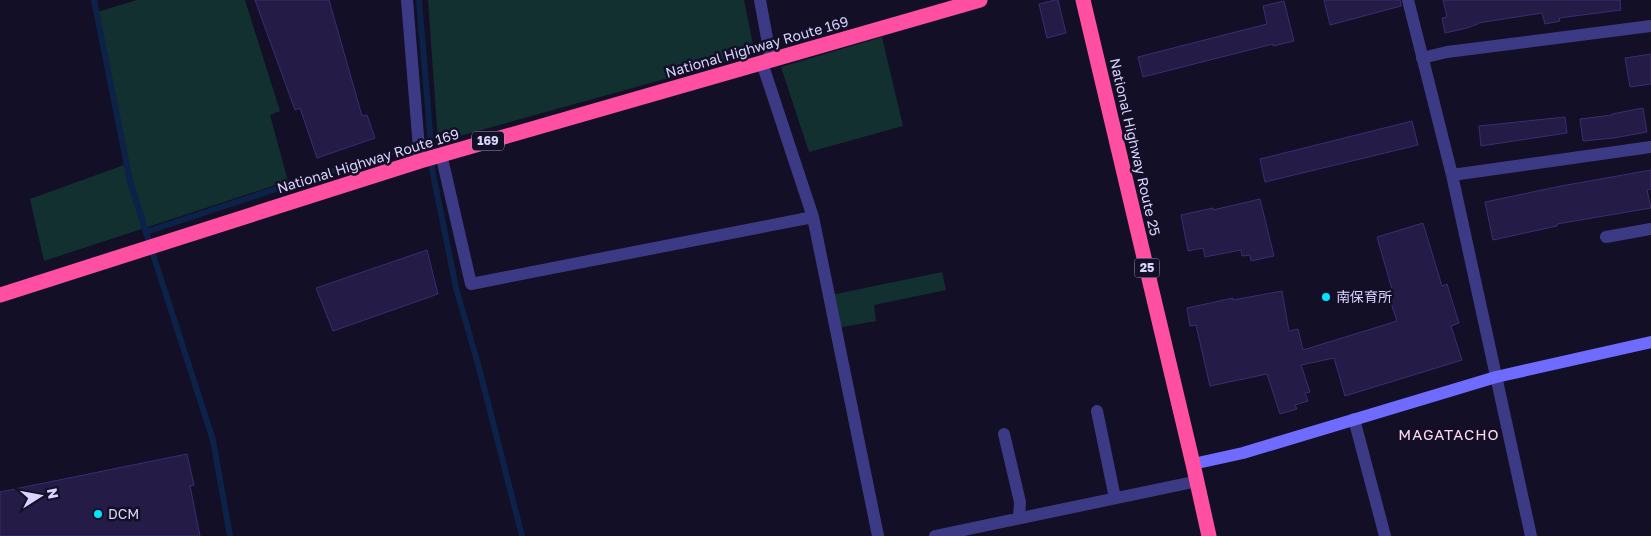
<svg xmlns="http://www.w3.org/2000/svg" width="1651" height="536" font-family="'Golos Text','Noto Sans JP',sans-serif">
<rect width="100%" height="100%" fill="#130f26"/>
<!-- green -->
<path fill="#12302f" d="M 137,0 L 245,0 L 280,111 L 270,115 L 288,181 L 44,261 L 30,199 L 124,165 L 97,12 Z
M 428,0 L 744,0 L 755,54 L 438,142 Z
M 882,37 L 903,126 L 809,152 L 781,67 Z
M 942,272 L 946,290 L 874,305 L 876,321 L 837,328 L 831,295 Z"/>
<g fill="none" stroke-linecap="round" stroke-linejoin="round">
<!-- stream -->
<path stroke="#0c2248" stroke-width="6" d="M 94,0 L 130,181 L 150,245
M 419,0 L 432,156
M 432,158 L 432,169 L 456,288 L 478,364 L 522,536
M 146,232 L 288,185 L 418,144
M 151,248 L 213,440 L 230,536"/>
</g>
<!-- building -->
<path fill="#241b47" stroke="#3b2d73" d="M 255,0 L 329,0 L 362,116 L 367,115 L 375,138 L 317,158 L 300,108 L 295,110 Z
M 1055,0 L 1058,0 L 1066,33 L 1047,38 L 1039,4 Z
M 1324,0 L 1400,0 L 1401,6 L 1330,25 Z
M 1443,0 L 1620,0 L 1621,10 L 1559,18 L 1560,21 L 1545,24 L 1542,13 L 1478,23 L 1478,24 L 1467,28 L 1445,33 L 1442,18 L 1447,17 Z
M 1284,1 L 1294,41 L 1273,46 L 1273,44 L 1143,77 L 1138,57 L 1267,24 L 1263,6 Z
M 1651,54 L 1651,84 L 1630,87 L 1625,58 Z
M 1643,108 L 1647,132 L 1614,138 L 1583,141 L 1580,119 L 1612,115 L 1612,114 Z
M 1565,117 L 1567,133 L 1481,146 L 1479,126 Z
M 1412,121 L 1418,145 L 1265,182 L 1260,159 Z
M 1651,170 L 1651,189 L 1647,190 L 1651,208 L 1557,224 L 1557,226 L 1493,240 L 1485,202 L 1561,186 Z
M 1260,199 L 1274,256 L 1251,261 L 1250,255 L 1242,256 L 1241,250 L 1205,257 L 1203,248 L 1188,251 L 1181,215 L 1213,208 L 1213,210 Z
M 1423,223 L 1442,286 L 1447,284 L 1459,323 L 1451,326 L 1462,360 L 1345,396 L 1334,358 L 1301,365 L 1310,392 L 1305,393 L 1308,401 L 1295,405 L 1297,409 L 1280,414 L 1267,374 L 1210,386 L 1196,325 L 1190,326 L 1187,308 L 1233,298 L 1233,300 L 1282,291 L 1289,331 L 1298,329 L 1303,350 L 1397,321 L 1388,294 L 1393,293 L 1377,237 Z
M 427,250 L 438,294 L 333,331 L 316,288 Z
M 187,454 L 194,485 L 190,486 L 200,536 L 0,536 L 0,492 Z"/>
<g fill="none" stroke-linecap="round" stroke-linejoin="round">
<!-- street -->
<path stroke="#3d3a85" stroke-width="12" d="M 407,0 L 420,161
M 760,0 L 771,60
M 1408,0 L 1452,175 L 1531,536
M 1422,58 L 1447,52 L 1651,26
M 762,63 L 813,217 L 878,536
M 441,154 L 471,284 L 813,217
M 1452,175 L 1651,147
M 1606,237 L 1651,229
M 1097,411 L 1115,498
M 1354,419 L 1385,536
M 1004,434 L 1020,502 L 1019,518
M 935,536 L 1198,481"/>
<!-- secondary -->
<path stroke="#6f6bff" stroke-width="12" d="M 1193,464 L 1243,453 L 1496,377 L 1651,342"/>
<!-- highway -->
<path stroke="#ff4fa3" stroke-width="15" d="M 1083,0 L 1193,464 L 1209,536
M 0,295 L 420,161 L 980,0"/>
</g>
<!-- markers -->
<g fill="#00e5ff" stroke="#130f26" stroke-width="2">
<circle cx="1326" cy="297" r="5"/>
<circle cx="98" cy="514" r="5"/>
</g>
<g text-anchor="middle" stroke-width="5" stroke-linejoin="round" paint-order="stroke">
<!-- shield labels -->
<g fill="#130f26" stroke="#9e99be" stroke-width="1">
<rect x="472" y="131.5" width="32" height="19" rx="4"/>
<rect x="1134.5" y="258.5" width="25" height="19" rx="4"/>
</g>
<g font-size="12" font-weight="bold" fill="#d9d4ff">
<text x="488" y="145">169</text>
<text x="1147" y="272">25</text>
</g>
<!-- street labels -->
<g font-size="14" fill="#d9d4ff" stroke="#130f26">
<text transform="translate(757 47) rotate(-16)" y="5">National Highway Route 169</text>
<text transform="translate(1135 147) rotate(77)" y="5">National Highway Route 25</text>
<text transform="translate(368 161) rotate(-17)" y="5">National Highway Route 169</text>
</g>
<!-- poi labels -->
<g font-size="14" fill="#d9d4ff" stroke="#130f26" text-anchor="start">
<text x="1336" y="302">南保育所</text>
<text x="108" y="519">DCM</text>
</g>
<!-- neighbourhood labels -->
<g font-size="15" letter-spacing="1" fill="#ffd6f0" stroke="#130f26">
<text x="1449" y="440">MAGATACHO</text>
</g>
</g>
<!-- north arrow -->
<g transform="translate(40 496) rotate(79)" stroke="#130f26" stroke-width="4" paint-order="stroke">
<path d="M0-4L9 19L0 12L-9 19Z" fill="#d9d4ff"/>
<text y="-8" font-size="14" font-weight="bold" text-anchor="middle" fill="#d9d4ff">N</text>
</g>
</svg>
